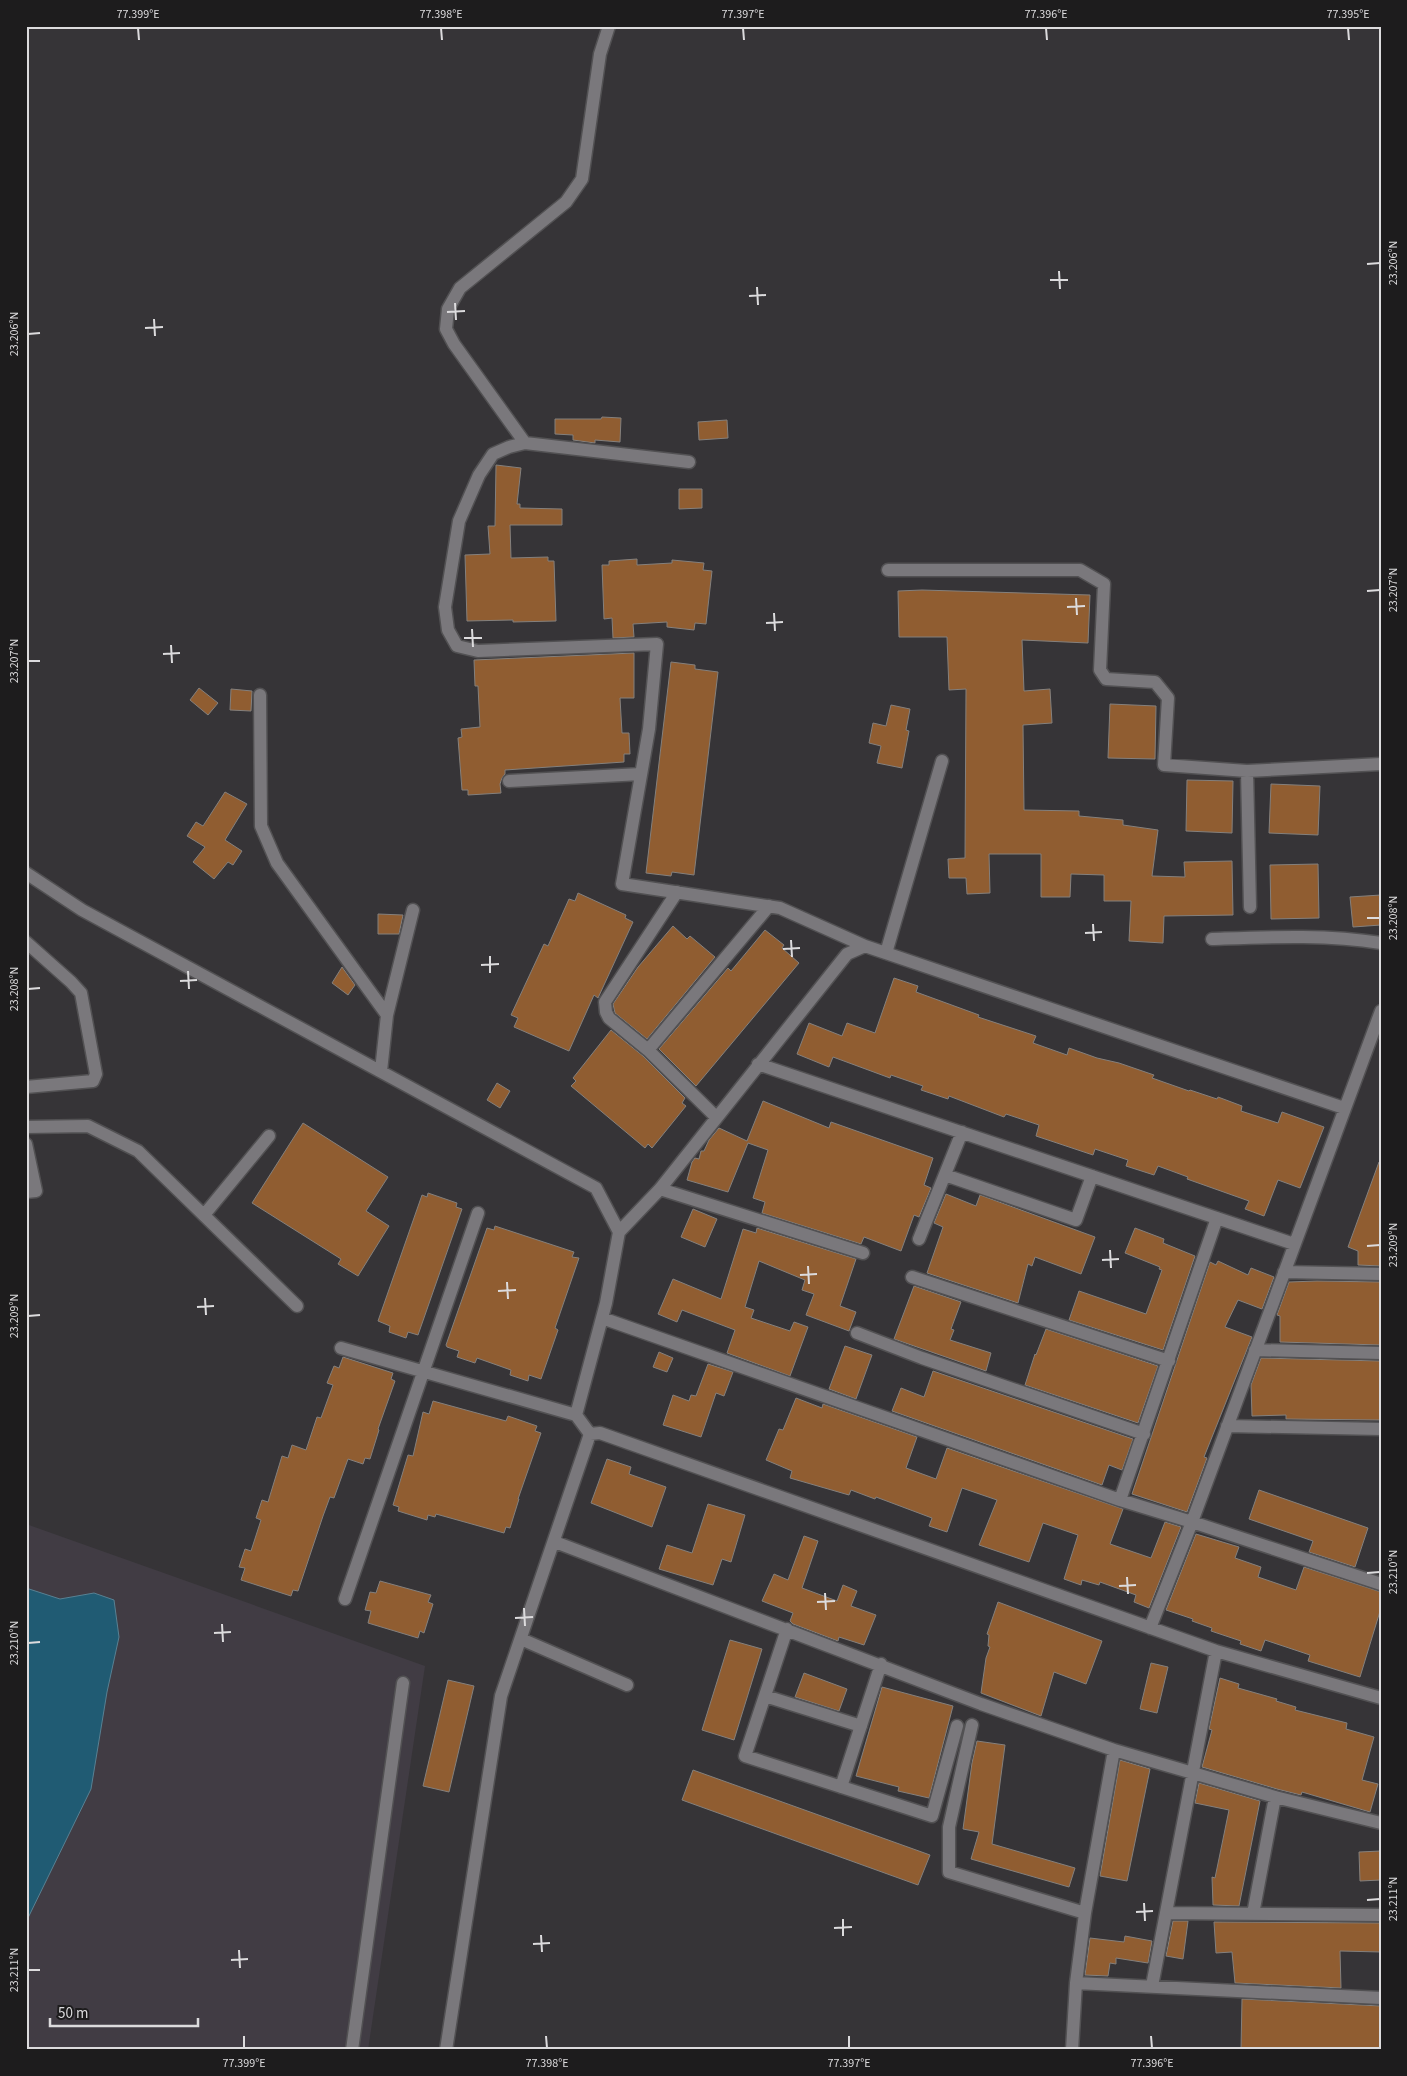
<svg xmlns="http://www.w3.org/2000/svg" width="1407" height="2076" font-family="'Source Sans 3',sans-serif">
<rect width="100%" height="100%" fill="#363437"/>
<!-- built -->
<path fill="#413c44" d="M 26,1524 L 425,1666 L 368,2050 L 26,2050 Z"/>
<!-- water -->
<path fill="#205b73" stroke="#588193" d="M 26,1588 L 60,1599 L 94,1593 L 114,1600 L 119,1637 L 107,1692 L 91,1789 L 26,1922 Z"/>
<!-- building -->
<path fill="#905d31" stroke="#84807d" d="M 602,417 L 621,418 L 620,442 L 595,440 L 595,443 L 573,440 L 573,435 L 555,434 L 555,419 L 601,419 Z
M 727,420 L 728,438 L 699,440 L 698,422 Z
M 496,465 L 521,468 L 517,504 L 520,504 L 520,508 L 562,509 L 562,525 L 510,525 L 511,558 L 548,557 L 548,561 L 554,561 L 556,621 L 513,622 L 513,620 L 467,621 L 465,555 L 490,554 L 488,526 L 495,526 Z
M 679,489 L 702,489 L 702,508 L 679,509 Z
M 637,559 L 637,565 L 672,563 L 672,560 L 704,563 L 703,570 L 712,571 L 706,624 L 695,623 L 694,630 L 667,627 L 667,622 L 633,624 L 634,637 L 613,638 L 612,618 L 604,619 L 602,565 L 609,565 L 609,561 Z
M 922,590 L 1090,595 L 1088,643 L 1022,640 L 1024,691 L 1050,689 L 1052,723 L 1023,725 L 1024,810 L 1079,811 L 1079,816 L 1123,820 L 1123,825 L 1158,830 L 1152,876 L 1185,877 L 1184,862 L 1232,861 L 1233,915 L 1164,916 L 1163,943 L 1129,941 L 1131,901 L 1104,901 L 1104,875 L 1071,874 L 1070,897 L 1041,897 L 1041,854 L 989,854 L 990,893 L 967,894 L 966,878 L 949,878 L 948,859 L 965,858 L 966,689 L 949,690 L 947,637 L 899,637 L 898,591 Z
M 634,653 L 634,698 L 620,698 L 622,733 L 629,733 L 630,754 L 624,754 L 624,762 L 505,770 L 505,774 L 502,778 L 500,784 L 501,793 L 468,795 L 468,790 L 462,790 L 458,738 L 462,737 L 461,729 L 480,727 L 478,686 L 475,686 L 474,660 Z
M 671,662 L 695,665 L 695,669 L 718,672 L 694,875 L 672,872 L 671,876 L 646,873 Z
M 199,688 L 218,703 L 208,715 L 190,700 Z
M 231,689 L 252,691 L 251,711 L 230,710 Z
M 1110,704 L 1156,706 L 1155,759 L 1108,758 Z
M 891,705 L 910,709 L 906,730 L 909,731 L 902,768 L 877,763 L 881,746 L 869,743 L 873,723 L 886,726 Z
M 1187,780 L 1233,781 L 1232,833 L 1186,831 Z
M 1271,784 L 1320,786 L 1318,835 L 1269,833 Z
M 225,792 L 247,804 L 225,840 L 242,851 L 233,865 L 228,862 L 214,879 L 193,862 L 205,847 L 187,836 L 196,822 L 203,826 Z
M 1318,864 L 1319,918 L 1271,919 L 1270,865 Z
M 578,893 L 626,915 L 625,918 L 633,922 L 598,998 L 594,995 L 569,1051 L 514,1027 L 518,1018 L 511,1015 L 544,944 L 548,946 L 569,899 L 575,901 Z
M 1381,895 L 1381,925 L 1353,927 L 1350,897 Z
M 378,914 L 403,915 L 399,934 L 378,934 Z
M 673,926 L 687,939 L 690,936 L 715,957 L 647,1039 L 615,1013 L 613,1004 L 638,967 Z
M 765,930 L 784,945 L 782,948 L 799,963 L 696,1086 L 659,1049 L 728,968 L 731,971 Z
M 342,967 L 355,985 L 348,995 L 332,983 Z
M 894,978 L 918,986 L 916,992 L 979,1015 L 978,1017 L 1036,1036 L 1033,1043 L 1067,1055 L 1069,1048 L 1097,1058 L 1119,1063 L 1154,1075 L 1152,1078 L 1189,1091 L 1190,1090 L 1217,1099 L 1218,1097 L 1242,1106 L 1241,1111 L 1278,1123 L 1282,1112 L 1324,1127 L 1300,1188 L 1278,1180 L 1264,1216 L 1245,1209 L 1249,1201 L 1187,1179 L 1188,1177 L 1158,1166 L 1154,1175 L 1126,1166 L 1128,1160 L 1095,1149 L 1093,1155 L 1036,1136 L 1039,1125 L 1006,1114 L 1004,1117 L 949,1096 L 948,1099 L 921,1090 L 923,1086 L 891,1075 L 890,1078 L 833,1057 L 829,1067 L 797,1054 L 809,1023 L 842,1036 L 847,1023 L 875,1033 Z
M 611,1030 L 643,1056 L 685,1098 L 682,1103 L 686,1106 L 652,1148 L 648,1144 L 645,1148 L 571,1086 L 576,1081 L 573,1078 Z
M 497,1083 L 510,1091 L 500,1108 L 487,1100 Z
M 763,1101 L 829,1128 L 831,1122 L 933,1158 L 924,1185 L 931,1188 L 919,1217 L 914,1215 L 901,1251 L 864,1237 L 861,1244 L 762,1213 L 765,1202 L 753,1198 L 768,1150 L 748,1143 L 728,1192 L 687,1180 L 692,1162 L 695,1158 L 699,1159 L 701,1151 L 704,1151 L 709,1140 L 719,1128 L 747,1141 Z
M 303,1123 L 388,1177 L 366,1211 L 389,1226 L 358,1276 L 338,1264 L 341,1259 L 252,1203 Z
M 1379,1162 L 1381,1163 L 1381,1266 L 1358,1265 L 1358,1251 L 1348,1247 Z
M 428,1193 L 457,1203 L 456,1207 L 462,1209 L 418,1335 L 408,1332 L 406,1338 L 389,1332 L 390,1326 L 378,1321 L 422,1195 L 427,1197 Z
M 946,1194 L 976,1206 L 980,1195 L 1095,1237 L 1081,1274 L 1035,1257 L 1032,1266 L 1028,1264 L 1018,1303 L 927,1273 L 943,1227 L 934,1223 Z
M 693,1209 L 717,1219 L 705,1247 L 681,1237 Z
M 495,1226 L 574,1252 L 572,1257 L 579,1258 L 555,1328 L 558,1330 L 541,1379 L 529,1375 L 528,1381 L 510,1375 L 511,1370 L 477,1358 L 475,1363 L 457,1357 L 459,1351 L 447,1347 L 446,1345 L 487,1228 L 494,1230 Z
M 757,1228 L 856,1259 L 840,1306 L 856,1312 L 849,1331 L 806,1315 L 814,1294 L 802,1290 L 805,1280 L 759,1261 L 745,1307 L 754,1310 L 751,1318 L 790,1331 L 794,1322 L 808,1327 L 790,1376 L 727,1353 L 735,1330 L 682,1310 L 677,1322 L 658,1314 L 673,1279 L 721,1299 L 743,1229 L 756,1233 Z
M 1135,1228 L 1164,1239 L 1163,1243 L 1195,1256 L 1163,1350 L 1069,1320 L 1079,1291 L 1146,1314 L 1162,1270 L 1159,1269 L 1160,1267 L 1125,1253 Z
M 1218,1261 L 1248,1275 L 1251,1268 L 1274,1277 L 1262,1309 L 1238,1300 L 1225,1327 L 1252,1337 L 1204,1457 L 1207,1458 L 1187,1512 L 1132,1494 L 1210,1262 L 1216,1265 Z
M 1317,1281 L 1381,1282 L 1380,1345 L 1280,1342 L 1280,1316 L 1277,1315 L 1289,1282 Z
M 914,1286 L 961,1302 L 951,1329 L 954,1330 L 950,1340 L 991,1353 L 986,1371 L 894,1339 Z
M 1046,1329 L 1158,1366 L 1138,1423 L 1025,1385 L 1035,1354 L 1036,1355 Z
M 845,1346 L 872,1355 L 856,1399 L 829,1389 Z
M 659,1352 L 673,1358 L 667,1372 L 653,1367 Z
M 343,1357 L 393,1373 L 391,1379 L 395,1381 L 378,1429 L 379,1430 L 370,1459 L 365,1458 L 363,1464 L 348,1459 L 334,1498 L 330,1497 L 323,1516 L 298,1591 L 293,1590 L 291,1596 L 241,1580 L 245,1568 L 239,1567 L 245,1549 L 251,1551 L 261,1520 L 256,1518 L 262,1500 L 268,1502 L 282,1456 L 288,1458 L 292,1445 L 306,1450 L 317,1417 L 321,1418 L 333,1385 L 327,1383 L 334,1366 L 339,1368 Z
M 1261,1358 L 1380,1361 L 1381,1420 L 1286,1419 L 1286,1415 L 1252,1416 L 1251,1385 Z
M 708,1364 L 733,1372 L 724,1396 L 716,1393 L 701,1437 L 663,1425 L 673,1395 L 689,1401 L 691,1395 L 696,1396 Z
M 933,1371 L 1133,1439 L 1122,1470 L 1109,1465 L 1102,1485 L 892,1411 L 901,1388 L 924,1397 Z
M 796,1398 L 822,1408 L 823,1404 L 917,1437 L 906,1468 L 936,1479 L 947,1448 L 1123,1509 L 1110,1544 L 1151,1558 L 1165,1522 L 1181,1527 L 1149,1608 L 1134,1602 L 1136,1595 L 1100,1582 L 1099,1585 L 1082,1580 L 1081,1585 L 1064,1579 L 1078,1535 L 1075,1534 L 1043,1523 L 1029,1562 L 979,1545 L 997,1500 L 962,1488 L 947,1532 L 929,1526 L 932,1518 L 876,1497 L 875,1499 L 851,1490 L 849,1495 L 790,1478 L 792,1471 L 766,1460 L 779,1429 L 783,1430 Z
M 433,1401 L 506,1421 L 508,1416 L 537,1426 L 535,1431 L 541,1433 L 518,1499 L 519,1499 L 510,1528 L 506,1527 L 504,1533 L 436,1514 L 435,1517 L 428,1515 L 427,1520 L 398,1511 L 399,1507 L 393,1505 L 408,1455 L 413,1456 L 423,1412 L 429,1414 Z
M 607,1459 L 631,1467 L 629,1474 L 666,1487 L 652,1527 L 591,1503 Z
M 1259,1490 L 1368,1528 L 1355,1567 L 1309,1552 L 1313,1541 L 1249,1519 Z
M 708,1504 L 745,1515 L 731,1562 L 722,1559 L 713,1585 L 659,1569 L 667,1545 L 692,1553 Z
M 1196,1534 L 1239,1547 L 1235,1558 L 1261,1567 L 1258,1577 L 1296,1590 L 1304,1567 L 1381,1592 L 1381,1608 L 1360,1677 L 1308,1661 L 1310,1655 L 1265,1640 L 1261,1651 L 1240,1644 L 1241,1641 L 1211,1631 L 1212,1628 L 1192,1621 L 1193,1619 L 1166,1610 Z
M 804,1536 L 818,1541 L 802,1588 L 837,1601 L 843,1585 L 857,1591 L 851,1606 L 876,1615 L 864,1645 L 839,1637 L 838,1641 L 793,1624 L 790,1621 L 793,1613 L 762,1601 L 774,1574 L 788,1580 Z
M 380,1581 L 431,1595 L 428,1602 L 433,1604 L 424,1633 L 420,1631 L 418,1638 L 368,1623 L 371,1611 L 365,1610 L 370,1592 L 376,1593 Z
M 998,1602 L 1102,1641 L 1086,1684 L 1054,1672 L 1041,1716 L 981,1693 L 986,1658 L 990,1647 L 988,1646 L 989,1635 L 987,1634 Z
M 730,1640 L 762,1649 L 734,1740 L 702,1730 Z
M 1151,1663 L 1168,1667 L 1157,1713 L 1140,1709 Z
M 804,1673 L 847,1689 L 839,1711 L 795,1697 Z
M 1220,1678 L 1239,1684 L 1238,1688 L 1277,1699 L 1276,1701 L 1296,1707 L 1295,1710 L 1347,1723 L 1346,1729 L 1374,1737 L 1362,1780 L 1378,1784 L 1370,1812 L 1302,1792 L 1301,1795 L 1277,1789 L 1202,1767 L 1212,1730 L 1209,1729 Z
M 448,1680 L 474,1686 L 449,1792 L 423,1786 Z
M 882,1687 L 953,1706 L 929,1798 L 898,1791 L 899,1787 L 856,1776 Z
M 977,1741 L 1005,1745 L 992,1844 L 1075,1868 L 1069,1887 L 971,1859 L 979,1832 L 963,1829 L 972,1763 Z
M 1120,1760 L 1150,1769 L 1127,1881 L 1100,1876 Z
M 693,1770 L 930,1855 L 918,1885 L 682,1800 Z
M 1199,1783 L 1260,1801 L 1239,1906 L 1213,1905 L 1212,1877 L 1215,1878 L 1229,1810 L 1195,1803 Z
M 1381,1851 L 1381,1880 L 1360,1881 L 1359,1852 Z
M 1173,1921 L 1188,1921 L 1183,1959 L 1166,1956 Z
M 1214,1922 L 1381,1923 L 1381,1952 L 1340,1951 L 1341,1988 L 1235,1983 L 1232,1952 L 1216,1953 Z
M 1125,1936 L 1152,1941 L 1148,1963 L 1116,1958 L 1116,1964 L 1110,1963 L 1108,1976 L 1085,1975 L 1090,1938 L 1124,1942 Z
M 1242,1999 L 1381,2006 L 1381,2050 L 1241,2050 Z"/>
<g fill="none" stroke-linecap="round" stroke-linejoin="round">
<defs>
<path id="minor" d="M 525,443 L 454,344 L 446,329 L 448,309 L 460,288 L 566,202 L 582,179 L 600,54 L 609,26
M 689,462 L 525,443 L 509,447 L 493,454 L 479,475 L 459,521 L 445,607 L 448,630 L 457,646 L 478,651 L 657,644 L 649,729 L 622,884 L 780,908 L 865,946
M 888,570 L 1080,570 L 1104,584 L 1100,670 L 1106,679 L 1155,682 L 1168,698 L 1164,765 L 1247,771 L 1381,764
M 260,695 L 261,826 L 277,863 L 387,1015
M 1247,771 L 1250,907
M 509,781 L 641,774
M 26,873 L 82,910 L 596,1188 L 619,1232 L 606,1303 L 576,1415 L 590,1434 L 600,1433 L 1216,1651 L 1381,1698
M 677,892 L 605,1002 L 606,1012 L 609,1018 L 648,1050 L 716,1117
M 1212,939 C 1268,937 1325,934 1381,943
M 26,942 L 71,982 L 81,993 L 96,1074 L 93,1081 L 26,1087
M 886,953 L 942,761
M 648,1050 L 769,906
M 758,1064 L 1294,1244
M 381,1071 L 387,1015 L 413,910
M 26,1127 L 88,1126 L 138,1151 L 297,1306
M 26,1144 L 36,1191 L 26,1192
M 945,1175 L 1076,1220 L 1092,1176
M 660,1189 L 863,1253
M 204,1215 L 269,1136
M 619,1232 L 660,1189 L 847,954 L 865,946 L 1344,1108
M 919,1239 L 962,1132
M 1284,1272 L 1381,1274
M 912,1277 L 1169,1361
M 602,1318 L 1120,1500 L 1192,1522 L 1381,1584
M 857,1333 L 922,1358 L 1144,1434
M 341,1348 L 576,1415
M 1255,1350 L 1381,1353
M 1227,1426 L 1381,1429
M 1120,1500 L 1217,1218
M 555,1542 L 981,1704 L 1114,1750 L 1275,1797 L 1381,1823
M 345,1599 L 478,1213
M 1150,1628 L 1192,1522 L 1381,1011
M 787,1629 L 745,1756 L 932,1816 L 957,1726
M 521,1639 L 627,1685
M 765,1696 L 861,1726
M 972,1725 L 949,1827 L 949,1872 L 1085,1913
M 841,1787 L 881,1664
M 1166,1913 L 1381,1915
M 1253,1914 L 1275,1797
M 1076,1983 L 1381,1998
M 1152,1986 L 1216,1651
M 352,2050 L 403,1683
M 446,2050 L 501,1696 L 590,1434
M 1072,2050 L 1076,1983 L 1085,1913 L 1114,1750"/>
</defs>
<!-- minor casing -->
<use href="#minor" stroke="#525153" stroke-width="15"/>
<!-- minor -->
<use href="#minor" stroke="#7a787c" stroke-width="12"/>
</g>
<!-- ticks -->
<path fill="none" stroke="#dcdbdd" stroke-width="2" d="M 138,28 L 139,40M 441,28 L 442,40M 743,28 L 744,40M 1046,28 L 1047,40M 1348,28 L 1349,40M 1367,264 L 1380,263M 1059,271 L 1060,289M 1050,280 L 1068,280M 757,287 L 758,305M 749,296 L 766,295M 455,303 L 456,320M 447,312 L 465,311M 154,319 L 155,336M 145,328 L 163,327M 28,334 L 40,333M 1367,591 L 1380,590M 1076,598 L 1077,615M 1067,607 L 1085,606M 774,613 L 775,631M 766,623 L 783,622M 472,629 L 473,647M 464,638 L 482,638M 171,645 L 172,663M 163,654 L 180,653M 28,661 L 40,661M 1367,918 L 1380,918M 1093,924 L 1094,941M 1085,933 L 1102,932M 791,940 L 792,957M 783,949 L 800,948M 490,956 L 490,973M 481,965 L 499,964M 188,971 L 189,989M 180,981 L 197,980M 28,989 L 40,988M 1367,1246 L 1380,1245M 1110,1250 L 1111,1268M 1102,1260 L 1119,1259M 808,1266 L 809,1284M 800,1275 L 817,1274M 507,1282 L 508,1299M 498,1291 L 516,1290M 205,1298 L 206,1315M 197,1307 L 214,1306M 28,1316 L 40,1315M 1367,1573 L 1380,1572M 1127,1577 L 1128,1594M 1119,1586 L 1136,1585M 825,1593 L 826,1610M 817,1602 L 835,1601M 524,1608 L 525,1626M 515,1618 L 533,1617M 222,1624 L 223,1642M 214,1633 L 231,1632M 28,1643 L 40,1642M 1367,1900 L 1380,1899M 1144,1903 L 1145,1921M 1136,1912 L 1153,1911M 843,1919 L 843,1936M 834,1928 L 852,1927M 541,1935 L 542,1952M 533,1944 L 550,1943M 239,1950 L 240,1968M 231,1960 L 248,1959M 28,1970 L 40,1970M 244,2036 L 244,2048M 546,2036 L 547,2048M 849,2036 L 849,2048M 1151,2036 L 1152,2048"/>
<!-- border -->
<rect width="1407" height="2076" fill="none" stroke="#1d1c1d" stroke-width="55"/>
<!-- scale -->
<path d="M50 2018v8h148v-8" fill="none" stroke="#dcdbdd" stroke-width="2.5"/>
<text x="58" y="2018" font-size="15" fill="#dcdbdd" stroke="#1d1c1d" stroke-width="4" paint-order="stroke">50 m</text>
<rect x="28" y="28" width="1352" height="2020" fill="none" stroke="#dcdbdd" stroke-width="2"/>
<g font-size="12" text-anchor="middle" fill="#dcdbdd">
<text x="138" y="18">77.399°E</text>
<text x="441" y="18">77.398°E</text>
<text x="743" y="18">77.397°E</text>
<text x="1046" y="18">77.396°E</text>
<text x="1348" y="18">77.395°E</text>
<text transform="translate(1393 263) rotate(-90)" y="4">23.206°N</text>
<text transform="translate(14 334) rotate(-90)" y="4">23.206°N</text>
<text transform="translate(1393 590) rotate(-90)" y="4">23.207°N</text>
<text transform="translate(14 661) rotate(-90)" y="4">23.207°N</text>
<text transform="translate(1393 918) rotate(-90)" y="4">23.208°N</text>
<text transform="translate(14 989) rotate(-90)" y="4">23.208°N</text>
<text transform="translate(1393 1245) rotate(-90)" y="4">23.209°N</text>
<text transform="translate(14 1316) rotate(-90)" y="4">23.209°N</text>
<text transform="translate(1393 1572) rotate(-90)" y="4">23.210°N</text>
<text transform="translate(14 1643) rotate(-90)" y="4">23.210°N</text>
<text transform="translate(1393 1899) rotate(-90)" y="4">23.211°N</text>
<text transform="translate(14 1970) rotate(-90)" y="4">23.211°N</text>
<text x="244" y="2067">77.399°E</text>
<text x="547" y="2067">77.398°E</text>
<text x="849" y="2067">77.397°E</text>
<text x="1152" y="2067">77.396°E</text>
</g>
</svg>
